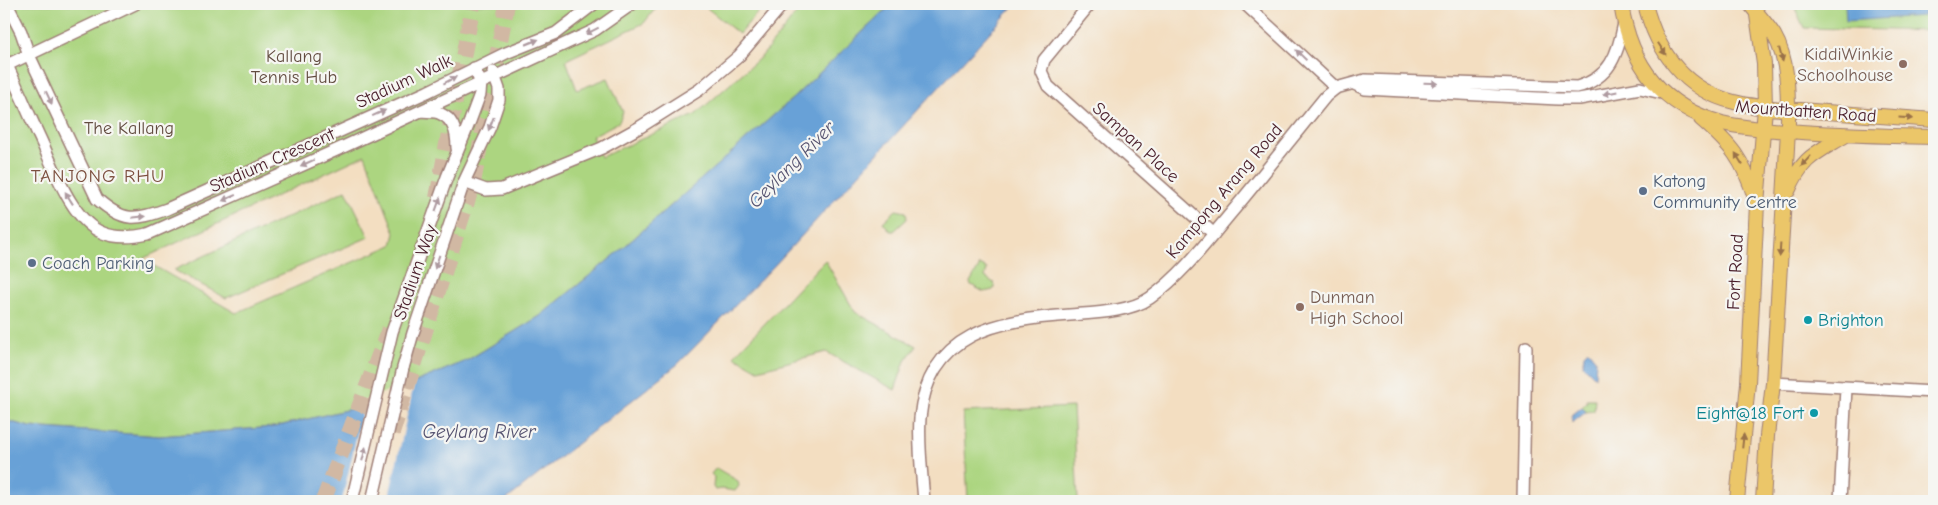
<svg xmlns="http://www.w3.org/2000/svg" width="1938" height="505" font-family="'Comic Neue',sans-serif">
<rect width="100%" height="100%" fill="#f6f6f2"/>
<filter id="ink" filterUnits="userSpaceOnUse"><feTurbulence type="fractalNoise" baseFrequency=".02" numOctaves="2"/><feDisplacementMap in="SourceGraphic" scale="10" xChannelSelector="R" yChannelSelector="G"/><feConvolveMatrix kernelMatrix="1 2 1 2 8 2 1 2 1" color-interpolation-filters="sRGB"/></filter>
<filter id="wash" filterUnits="userSpaceOnUse"><feTurbulence type="fractalNoise" baseFrequency=".0096" numOctaves="4" result="noise"/><feDisplacementMap in="SourceGraphic" scale="20" xChannelSelector="R" yChannelSelector="G"/><feGaussianBlur stdDeviation="1.12" result="paint"/><feColorMatrix in="noise" values="0 0 0 0 0 0 0 0 0 0 0 0 0 0 0 0 0 1.4 0 .05"/><feComposite in="paint" operator="in"/></filter>
<g filter="url(#wash)">
<rect width="100%" height="100%" fill="#f3dec1"/>
<!-- green -->
<path fill="#acd580" stroke="#7b7a56" fill-rule="evenodd" d="M 4,4 L 659,4 L 644,23 L 566,60 L 577,90 L 608,78 L 623,112 L 619,122 L 592,136 L 601,157 L 695,115 L 762,56 L 804,4 L 892,4 L 792,99 L 616,254 L 540,316 L 466,361 L 350,409 L 274,427 L 160,436 L 30,427 L 4,420 ZM 365,155 L 395,233 L 392,245 L 236,313 L 142,259 Z
M 702,4 L 765,4 L 739,34 Z
M 1793,4 L 1934,4 L 1934,31 L 1804,28 Z
M 346,190 L 369,237 L 226,298 L 174,270 Z
M 896,210 L 906,212 L 907,219 L 894,231 L 890,231 L 883,222 Z
M 825,260 L 855,312 L 916,346 L 905,361 L 895,390 L 826,352 L 758,370 L 734,356 Z
M 980,265 L 987,269 L 985,277 L 994,283 L 995,287 L 993,290 L 984,292 L 971,285 L 970,282 Z
M 1587,399 L 1595,399 L 1594,411 L 1586,412 L 1582,407 L 1587,402 Z
M 1073,407 L 1078,501 L 968,501 L 963,412 Z
M 716,468 L 738,481 L 739,486 L 735,491 L 722,489 L 715,490 L 713,487 L 714,477 L 711,474 Z"/>
<!-- water -->
<path fill="#68a1d7" stroke="#596081" d="M 892,4 L 1016,4 L 773,267 L 678,364 L 505,501 L 4,501 L 4,420 L 30,427 L 160,436 L 274,427 L 350,409 L 466,361 L 540,316 L 616,254 L 792,99 Z
M 1845,4 L 1924,4 L 1924,16 L 1846,21 Z
M 1588,350 L 1596,360 L 1595,377 L 1583,365 L 1584,354 Z
M 1582,407 L 1586,412 L 1572,423 L 1572,415 Z"/>
<!-- pier -->
<path fill="#f3dec1" d="M 415,380 L 388,501 L 342,501 L 365,400 Z"/>
</g>
<g filter="url(#ink)">
<g fill="none" stroke-linecap="round" stroke-linejoin="round">
<!-- highway-tunnel -->
<path stroke="#d1b8a3" stroke-width="16" stroke-dasharray="16 8" stroke-linecap="butt" d="M 437,198 L 473,4
M 392,433 L 473,183 L 507,4
M 323,501 L 391,324"/>
<defs>
<path id="minor" d="M 7,4 L 21,32 L 29,55 L 97,199 C 123,222 135,221 167,209 L 427,92 L 506,53 L 556,33 L 594,4
M 1090,4 L 1044,60 L 1041,71 L 1048,86 L 1214,234
M 1245,4 L 1336,88
M 4,59 C 16,84 27,110 39,136 C 53,165 71,221 103,233 C 118,239 134,237 148,234 L 341,148 L 595,30 L 632,4
M 7,65 L 135,4
M 1354,84 L 1365,89 L 1558,99 L 1579,99 L 1640,88 L 1666,94
M 421,111 C 427,112 436,111 441,114 C 455,120 457,135 457,148
M 464,182 L 486,190 L 502,189 L 602,148 L 640,127 L 699,90 L 739,56 L 783,4
M 403,368 L 413,333 L 464,182 L 490,127 L 499,100 L 499,89 L 493,72
M 1773,383 L 1934,392
M 352,501 L 392,332 L 447,177 L 470,121 L 480,94 L 481,83 L 474,68
M 924,501 C 922,474 918,445 920,418 C 928,332 998,320 1070,315 C 1094,313 1130,312 1150,298 C 1182,275 1206,243 1231,213 C 1263,175 1294,135 1326,96 L 1336,88 L 1365,80 L 1577,87 C 1610,78 1618,54 1624,23
M 1523,501 L 1526,347
M 1840,501 L 1846,388"/>
<path id="major" d="M 1621,4 C 1630,64 1662,107 1722,123 C 1748,129 1775,130 1801,132 C 1846,135 1890,136 1934,137
M 1645,4 C 1657,51 1684,90 1734,102 C 1760,109 1787,109 1813,111 C 1853,114 1894,117 1934,120
M 1750,4 C 1758,15 1767,24 1774,35 C 1790,62 1788,101 1788,131 L 1773,383 L 1767,436 L 1763,501
M 1701,119 C 1731,145 1743,159 1755,198
M 1788,191 C 1803,156 1815,154 1846,135
M 1737,501 L 1748,383 L 1757,204 L 1765,108 L 1764,64 L 1757,15"/>
</defs>
<!-- minor casing -->
<use href="#minor" stroke="#9e7e76" stroke-width="14"/>
<!-- major casing -->
<use href="#major" stroke="#9e7e76" stroke-width="16"/>
<!-- minor -->
<use href="#minor" stroke="#fff" stroke-width="11"/>
<!-- major -->
<use href="#major" stroke="#ebc669" stroke-width="14"/>
<defs>
<path id="minor-bridge" d="M 372,501 L 403,368"/>
</defs>
<!-- minor-bridge casing -->
<use href="#minor-bridge" stroke="#9e7e76" stroke-width="14" stroke-linecap="butt"/>
<!-- minor-bridge -->
<use href="#minor-bridge" stroke="#fff" stroke-width="11"/>
</g>
<!-- one-way arrows -->
<defs><path id="oneway-solid" d="M-6-.8H1V-3.2L6.5 0L1 3.2V.8H-6Z" transform="scale(1.25)"/></defs>
<g fill="#ae9aa0">
<use href="#oneway-solid" transform="translate(592 31) rotate(153)"/>
<use href="#oneway-solid" transform="translate(532 42) rotate(-22)"/>
<use href="#oneway-solid" transform="translate(1301 55) rotate(-136)"/>
<use href="#oneway-solid" transform="translate(450 80) rotate(-28)"/>
<use href="#oneway-solid" transform="translate(1431 83) rotate(2)"/>
<use href="#oneway-solid" transform="translate(1610 93) rotate(169)"/>
<use href="#oneway-solid" transform="translate(49 98) rotate(65)"/>
<use href="#oneway-solid" transform="translate(379 113) rotate(-24)"/>
<use href="#oneway-solid" transform="translate(491 124) rotate(111)"/>
<use href="#oneway-solid" transform="translate(307 163) rotate(156)"/>
<use href="#oneway-solid" transform="translate(69 198) rotate(-122)"/>
<use href="#oneway-solid" transform="translate(229 198) rotate(156)"/>
<use href="#oneway-solid" transform="translate(438 204) rotate(-70)"/>
<use href="#oneway-solid" transform="translate(139 217) rotate(-6)"/>
<use href="#oneway-solid" transform="translate(437 262) rotate(109)"/>
<use href="#oneway-solid" transform="translate(364 454) rotate(-76)"/>
</g>
<g fill="#9a724a">
<use href="#oneway-solid" transform="translate(1662 49) rotate(57)"/>
<use href="#oneway-solid" transform="translate(1781 55) rotate(75)"/>
<use href="#oneway-solid" transform="translate(1906 118) rotate(4)"/>
<use href="#oneway-solid" transform="translate(1739 159) rotate(-122)"/>
<use href="#oneway-solid" transform="translate(1806 161) rotate(132)"/>
<use href="#oneway-solid" transform="translate(1780 250) rotate(93)"/>
<use href="#oneway-solid" transform="translate(1743 441) rotate(-84)"/>
</g>
</g>
<!-- markers -->
<g fill="#8d6e63" stroke="#f6f6f2" stroke-width="2">
<circle cx="1903" cy="64" r="5"/>
<circle cx="1300" cy="307" r="5"/>
</g>
<g fill="#5c6f8a" stroke="#f6f6f2" stroke-width="2">
<circle cx="1643" cy="191" r="5"/>
<circle cx="32" cy="263" r="5"/>
</g>
<g fill="#0f9aa8" stroke="#f6f6f2" stroke-width="2">
<circle cx="1808" cy="320" r="5"/>
<circle cx="1814" cy="413" r="5"/>
</g>
<g text-anchor="middle" stroke-width="4.5" stroke-linejoin="round" paint-order="stroke">
<!-- education labels -->
<g font-size="18" fill="#785e54" stroke="#f6f6f2" text-anchor="end">
<text x="1893" y="60">KiddiWinkie<tspan x="1893" dy="21">Schoolhouse</tspan></text>
<text x="1310" y="303" text-anchor="start">Dunman<tspan x="1310" dy="21">High School</tspan></text>
</g>
<!-- park labels -->
<g font-size="18" fill="#624c40" stroke="#f6f6f2">
<text x="294" y="62">Kallang<tspan x="294" dy="21">Tennis Hub</tspan></text>
<text x="129" y="134">The Kallang</text>
</g>
<!-- street labels -->
<g font-size="18" fill="#4a1f2b" stroke="#f6f6f2">
<text transform="translate(404 81) rotate(-25)" y="6">Stadium Walk</text>
<text transform="translate(1806 111) rotate(4)" y="6">Mountbatten Road</text>
<text transform="translate(1136 142) rotate(42)" y="6">Sampan Place</text>
<text transform="translate(272 160) rotate(-24)" y="6">Stadium Crescent</text>
<text transform="translate(1224 191) rotate(-50)" y="6">Kampong Arang Road</text>
<text transform="translate(415 272) rotate(-71)" y="6">Stadium Way</text>
<text transform="translate(1735 272) rotate(-87)" y="6">Fort Road</text>
</g>
<!-- service labels -->
<g font-size="18" fill="#4e5e75" stroke="#f6f6f2" text-anchor="start">
<text x="1653" y="187">Katong<tspan x="1653" dy="21">Community Centre</tspan></text>
<text x="42" y="269">Coach Parking</text>
</g>
<!-- culture labels -->
<g font-size="18" fill="#0d838f" stroke="#f6f6f2" text-anchor="start">
<text x="1818" y="326">Brighton</text>
<text x="1804" y="419" text-anchor="end">Eight@18 Fort</text>
</g>
<!-- water labels -->
<g font-size="19" font-style="italic" fill="#565370" stroke="#f6f6f2">
<text transform="translate(791 164) rotate(-45)" y="7">Geylang River</text>
<text x="479" y="438">Geylang River</text>
</g>
<!-- neighbourhood labels -->
<g font-size="19" letter-spacing="1" fill="#7c4f3f" stroke="#f6f6f2">
<text x="98" y="182">TANJONG RHU</text>
</g>
</g>
<!-- margin -->
<rect width="1938" height="505" fill="none" stroke="#f6f6f2" stroke-width="20"/>
</svg>
